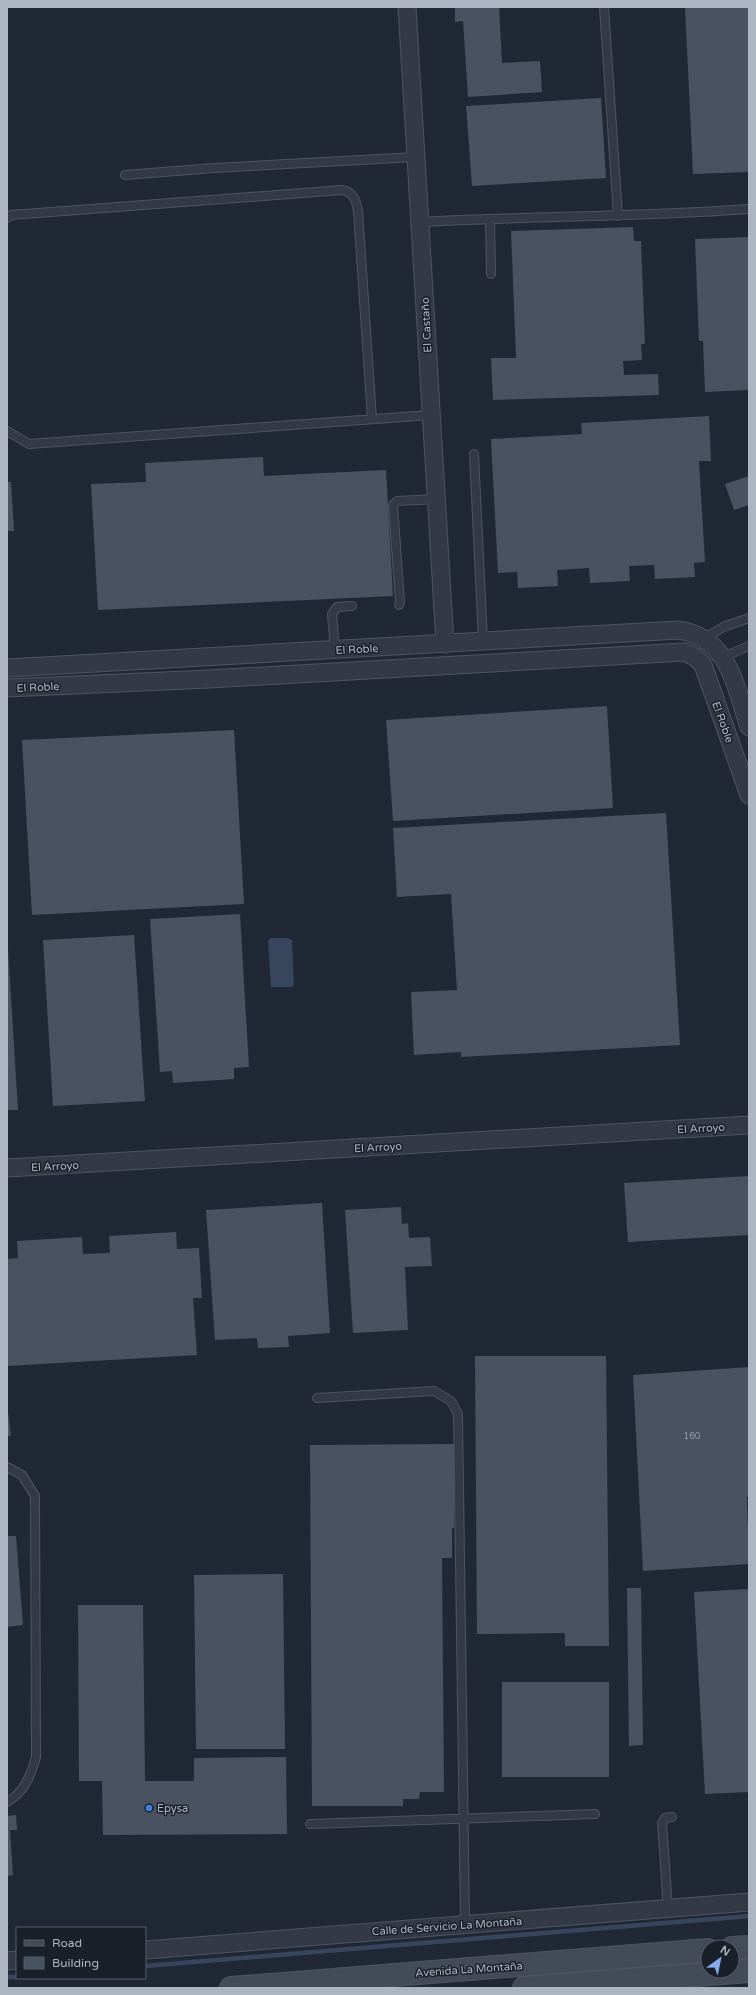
<svg xmlns="http://www.w3.org/2000/svg" width="756" height="1995" font-family="'Varela Round',sans-serif">
<rect width="100%" height="100%" fill="#212835"/>
<!-- water -->
<path fill="#38465d" d="M 271,938 L 288,938 L 292,940 L 294,985 L 292,987 L 271,987 L 268,941 Z"/>
<g fill="none" stroke-linecap="round" stroke-linejoin="round">
<!-- stream -->
<path stroke="#38465d" stroke-width="4.5" d="M 145,1966 L 749,1916
M 7,1977 L 17,1977"/>
</g>
<!-- building -->
<path fill="#495260" d="M 499,7 L 502,63 L 540,61 L 542,92 L 468,97 L 463,21 L 455,22 L 455,8 Z
M 685,7 L 749,7 L 749,172 L 693,174 Z
M 601,98 L 606,178 L 472,186 L 466,106 Z
M 633,227 L 634,241 L 641,241 L 645,344 L 641,344 L 642,360 L 623,361 L 624,375 L 658,374 L 659,395 L 493,400 L 491,358 L 516,358 L 511,231 Z
M 749,237 L 749,390 L 705,392 L 703,341 L 699,341 L 695,239 Z
M 709,416 L 711,461 L 699,461 L 705,562 L 694,563 L 695,577 L 655,579 L 654,565 L 629,566 L 630,581 L 590,583 L 589,568 L 557,570 L 558,586 L 518,588 L 517,572 L 498,573 L 491,439 L 582,434 L 581,423 Z
M 263,457 L 264,476 L 386,470 L 393,596 L 98,610 L 91,484 L 146,482 L 145,463 Z
M 749,476 L 749,505 L 734,510 L 725,484 Z
M 7,482 L 11,482 L 14,531 L 7,531 Z
M 607,706 L 613,808 L 393,821 L 386,720 Z
M 234,730 L 244,904 L 32,915 L 22,740 Z
M 666,813 L 680,1045 L 461,1057 L 461,1052 L 414,1055 L 411,992 L 457,990 L 451,894 L 397,897 L 393,828 Z
M 240,914 L 249,1067 L 234,1068 L 234,1079 L 173,1083 L 172,1071 L 160,1072 L 150,919 Z
M 7,932 L 18,1110 L 7,1110 Z
M 134,935 L 145,1101 L 53,1106 L 43,940 Z
M 749,1176 L 749,1235 L 628,1242 L 624,1183 Z
M 322,1203 L 330,1333 L 288,1336 L 289,1347 L 258,1348 L 257,1338 L 215,1340 L 206,1210 Z
M 401,1207 L 402,1224 L 408,1223 L 409,1238 L 430,1237 L 432,1266 L 405,1267 L 408,1330 L 353,1333 L 345,1210 Z
M 176,1232 L 177,1249 L 199,1248 L 202,1298 L 193,1298 L 197,1355 L 7,1366 L 7,1259 L 18,1258 L 17,1241 L 82,1237 L 83,1254 L 110,1253 L 109,1236 Z
M 475,1356 L 606,1356 L 609,1646 L 565,1646 L 565,1633 L 477,1634 Z
M 749,1367 L 749,1497 L 747,1497 L 749,1564 L 643,1571 L 633,1375 Z
M 7,1403 L 11,1436 L 7,1436 Z
M 454,1444 L 454,1528 L 452,1528 L 452,1558 L 442,1558 L 444,1792 L 420,1792 L 419,1799 L 403,1799 L 403,1806 L 312,1806 L 310,1445 Z
M 7,1536 L 16,1536 L 23,1625 L 7,1627 Z
M 283,1574 L 285,1749 L 196,1749 L 194,1575 Z
M 627,1588 L 641,1588 L 643,1745 L 629,1746 Z
M 749,1589 L 749,1792 L 705,1794 L 694,1592 Z
M 78,1605 L 143,1605 L 145,1781 L 194,1781 L 194,1758 L 286,1757 L 287,1834 L 103,1835 L 102,1781 L 79,1781 Z
M 502,1682 L 609,1682 L 609,1777 L 502,1777 Z
M 16,1815 L 17,1830 L 10,1830 L 13,1875 L 7,1876 L 7,1816 Z"/>
<g fill="none" stroke-linecap="round" stroke-linejoin="round">
<defs>
<path id="lane" d="M 604,7 L 618,216
M 125,175 L 214,168 L 416,157
M 7,218 L 11,215 L 342,190 C 354,192 356,201 358,211 L 372,419
M 490,219 L 491,274
M 420,222 C 530,216 639,217 749,209
M 7,431 L 29,444 L 431,415
M 474,454 L 483,641
M 399,605 L 400,602 L 393,505 L 397,501 L 437,499
M 705,638 L 723,627 L 749,618
M 335,650 L 332,614 L 337,607 L 352,606
M 723,657 L 749,646
M 317,1398 L 434,1391 L 451,1401 L 458,1414 L 465,1924
M 7,1467 L 22,1475 L 35,1496 L 36,1757 C 31,1775 24,1793 7,1802
M 310,1824 L 595,1814
M 668,1909 L 662,1823 L 665,1818 L 672,1817"/>
<path id="street" d="M 407,7 L 445,644
M 7,668 L 678,630 C 729,637 735,686 749,727
M 7,688 L 209,679 L 684,652 L 695,657 L 703,665 L 749,795
M 7,1168 L 749,1125
M 145,1950 L 749,1902
M 7,1961 L 17,1960"/>
<path id="secondary" d="M 732,1948 L 749,1947
M 231,1988 L 708,1950
M 524,1988 L 749,1971"/>
</defs>
<!-- lane casing -->
<use href="#lane" stroke="#4f5560" stroke-width="10"/>
<!-- street casing -->
<use href="#street" stroke="#4f5560" stroke-width="19"/>
<!-- secondary casing -->
<use href="#secondary" stroke="#4f5560" stroke-width="24"/>
<!-- lane -->
<use href="#lane" stroke="#343a45" stroke-width="8"/>
<!-- street -->
<use href="#street" stroke="#343a45" stroke-width="17"/>
<!-- secondary -->
<use href="#secondary" stroke="#434a58" stroke-width="22"/>
</g>
<!-- markers -->
<circle fill="#3f7fe0" stroke="#1a202a" stroke-width="1.5" cx="149" cy="1808" r="4"/>
<g text-anchor="middle" stroke-width="3" stroke-linejoin="round" paint-order="stroke">
<!-- number labels -->
<g font-size="9" fill="#959caa">
<text x="692" y="1439">160</text>
</g>
<!-- street labels -->
<g font-size="11" fill="#aeb5c2" stroke="#1a202a">
<text transform="translate(426 325) rotate(-93)" y="4">El Castaño</text>
<text transform="translate(357 649) rotate(-3)" y="4">El Roble</text>
<text transform="translate(38 687) rotate(-3)" y="4">El Roble</text>
<text transform="translate(723 722) rotate(70)" y="4">El Roble</text>
<text transform="translate(701 1128) rotate(-3)" y="4">El Arroyo</text>
<text transform="translate(378 1147) rotate(-3)" y="4">El Arroyo</text>
<text transform="translate(55 1166) rotate(-3)" y="4">El Arroyo</text>
<text transform="translate(447 1926) rotate(-4)" y="4">Calle de Servicio La Montaña</text>
<text transform="translate(469 1969) rotate(-4)" y="4">Avenida La Montaña</text>
</g>
<!-- poi labels -->
<g font-size="11" fill="#aeb5c2" stroke="#1a202a" text-anchor="start">
<text x="157" y="1812">Epysa</text>
</g>
</g>
<!-- border -->
<rect width="756" height="1995" fill="none" stroke="#aeb5c2" stroke-width="16"/>
<!-- legend -->
<rect x="16" y="1927" width="130" height="52" fill="#1a202a" stroke="#555c67"/>
<rect x="24" y="1940" width="20" height="6" fill="#434a58" stroke="#555c67"/>
<text x="52" y="1947" font-size="12" fill="#aeb5c2">Road</text>
<rect x="24" y="1957" width="20" height="12" fill="#495260" stroke="#555c67"/>
<text x="52" y="1967" font-size="12" fill="#aeb5c2">Building</text>
<!-- north arrow -->
<g transform="translate(720 1959) rotate(33)"><circle r="19" fill="#1a202a" stroke="#555c67"/>
<path d="M0-3L7 15L0 10L-7 15Z" fill="#87aaef"/>
<text y="-6" font-size="11" font-weight="bold" text-anchor="middle" fill="#aeb5c2">N</text>
</g>
</svg>
